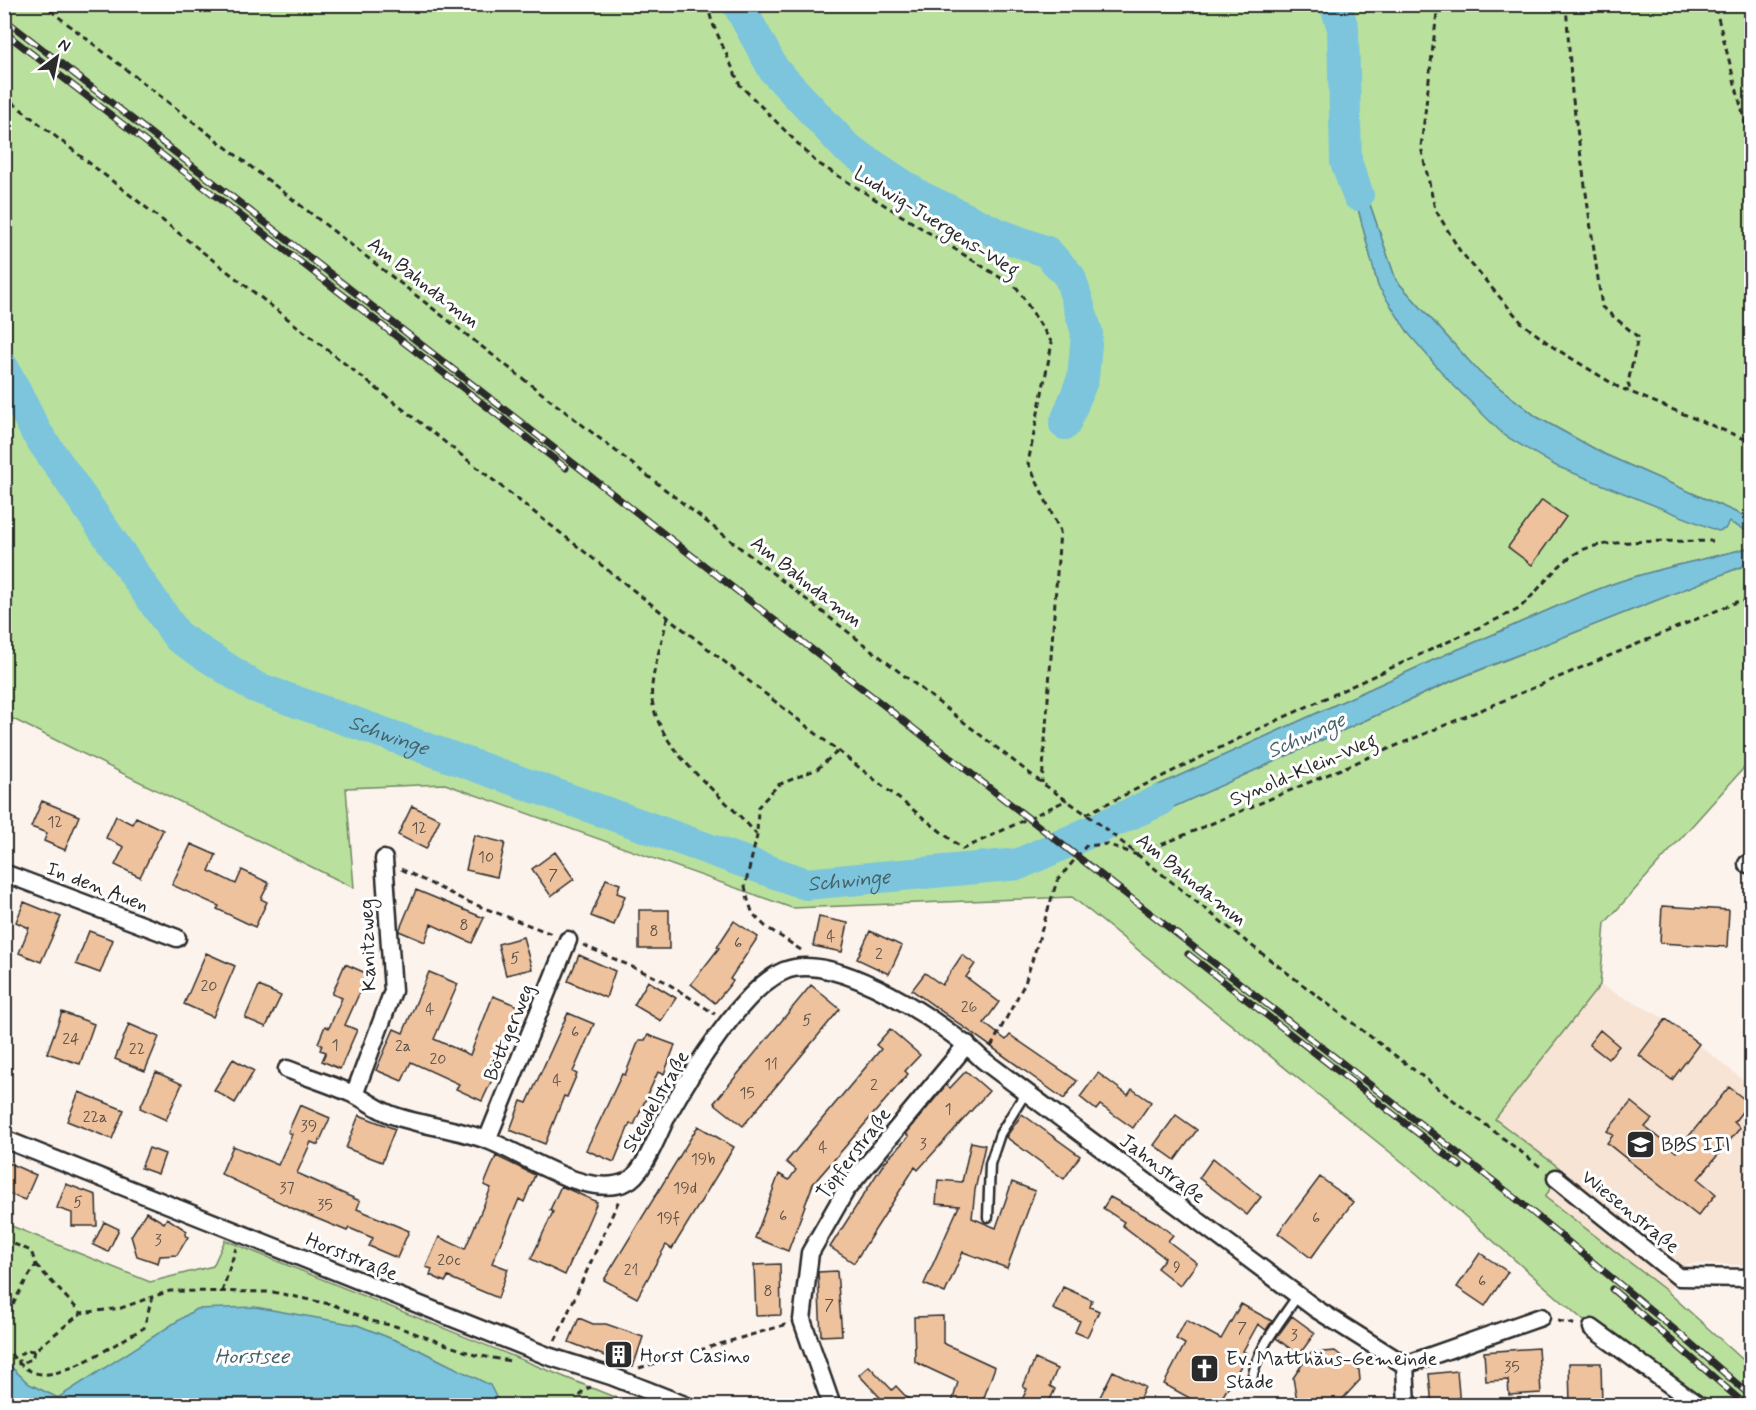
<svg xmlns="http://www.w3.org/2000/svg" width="1756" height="1410" font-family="Mynerve,sans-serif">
<rect width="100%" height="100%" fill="#fcf3ec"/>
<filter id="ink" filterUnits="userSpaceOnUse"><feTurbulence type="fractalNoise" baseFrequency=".0167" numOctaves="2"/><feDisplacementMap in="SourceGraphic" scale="12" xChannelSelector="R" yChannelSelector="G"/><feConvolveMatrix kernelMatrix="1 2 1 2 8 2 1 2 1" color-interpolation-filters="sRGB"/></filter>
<g filter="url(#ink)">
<!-- built -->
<path fill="#f8e4d5" d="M 1600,985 L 1666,1019 L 1751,1086 L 1750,1265 L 1687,1264 L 1668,1292 L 1544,1197 L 1561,1169 L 1495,1119 Z"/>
<!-- green -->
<path fill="#b9e19d" stroke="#728664" stroke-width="1.5" d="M 4,5 L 1751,5 L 1751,519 L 1604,454 L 1537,417 L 1479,372 L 1396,280 L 1356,164 L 1344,41 L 1346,162 L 1378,286 L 1450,382 L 1748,530 L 1751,533 L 1751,547 C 1708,559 1661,567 1618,582 C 1560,602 1506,631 1449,653 L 1106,809 L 1119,819 L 1122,830 L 1455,680 L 1751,563 L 1751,760 L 1605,923 L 1600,985 L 1495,1119 L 1562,1170 L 1545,1197 L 1668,1292 L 1751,1367 L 1751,1405 L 1699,1405 L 1592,1328 L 1416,1173 L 1072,897 L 792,908 L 445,784 L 346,788 L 354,888 L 5,715 Z
M 4,1223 L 150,1282 L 213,1266 L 225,1240 L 634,1405 L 500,1405 L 489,1385 L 415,1348 L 357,1325 L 106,1368 L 58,1398 L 29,1384 L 5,1361 Z"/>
<!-- water -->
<path fill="#7cc5dd" stroke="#5c8796" stroke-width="1.5" d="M 1343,28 L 1356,164 L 1396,280 L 1479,372 L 1537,417 L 1604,454 L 1751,519 L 1751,533 L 1729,522 L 1725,529 L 1718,531 L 1556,466 L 1504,435 L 1450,382 L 1409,334 L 1378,286 L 1346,162 Z
M 1751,547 L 1751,563 L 1454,680 L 1123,830 L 1119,819 L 1106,809 L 1449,653 C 1506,631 1560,602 1618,582 C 1661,567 1708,559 1751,547 Z
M 255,1307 L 357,1325 L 415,1348 L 490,1385 L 500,1405 L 5,1405 L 5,1361 L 29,1384 L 58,1398 L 196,1309 Z"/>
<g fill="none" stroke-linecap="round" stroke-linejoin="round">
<!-- river -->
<g stroke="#7cc5dd" stroke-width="32">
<path d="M 738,4 L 774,70 L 847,148 L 921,197 L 998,234 L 1047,252 L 1070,277 L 1087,333 L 1083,378 L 1065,424"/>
<path d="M 1335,4 L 1343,28 L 1346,162 L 1358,195"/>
<path id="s1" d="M 4,369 L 36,432 L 178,637 L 255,687 L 806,884 L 1019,864 L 1159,801"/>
</g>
</g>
<!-- building -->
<path fill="#efc29e" stroke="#2b2b2b" stroke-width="1.5" d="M 1542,500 L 1566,517 L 1532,565 L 1508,547 Z
M 42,801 L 79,816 L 65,850 L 44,841 L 47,833 L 31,827 Z
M 412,806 L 440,819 L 426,849 L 398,835 Z
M 116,816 L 132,824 L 136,817 L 163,830 L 140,877 L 115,865 L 124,847 L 106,838 Z
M 474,835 L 505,843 L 497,877 L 466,870 Z
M 191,844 L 216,855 L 209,871 L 236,884 L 242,870 L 269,883 L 261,899 L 267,902 L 255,927 L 217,909 L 219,906 L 172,885 Z
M 555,852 L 574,879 L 551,896 L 532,869 Z
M 606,879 L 620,884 L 617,893 L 625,896 L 614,925 L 591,916 Z
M 416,890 L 484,918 L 472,943 L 431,924 L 425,942 L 399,931 Z
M 24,902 L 61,917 L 41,962 L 19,953 L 29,928 L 16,922 Z
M 1662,906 L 1729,910 L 1727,947 L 1660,943 Z
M 639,910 L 669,910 L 669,949 L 639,949 Z
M 819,917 L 848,923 L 842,952 L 813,946 Z
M 734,921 L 758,937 L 730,979 L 733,981 L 715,1003 L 691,984 L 719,948 L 717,947 Z
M 89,931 L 113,940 L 100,973 L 76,964 Z
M 870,931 L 902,946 L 889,974 L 857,959 Z
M 523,937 L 532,969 L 506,975 L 498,944 Z
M 206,953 L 235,966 L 213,1017 L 184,1004 Z
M 579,955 L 615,971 L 606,998 L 568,981 Z
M 962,955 L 975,964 L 966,977 L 999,1002 L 984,1023 L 1006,1040 L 1010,1035 L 1077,1081 L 1064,1099 L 912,990 L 925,973 L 942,985 Z
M 345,964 L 368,974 L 345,1025 L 357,1030 L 340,1069 L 322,1061 L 326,1052 L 320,1050 L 322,1045 L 318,1043 L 325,1026 L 329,1028 L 342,998 L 332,994 Z
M 429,972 L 458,984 L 434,1039 L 470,1055 L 493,996 L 518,1006 L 496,1061 L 500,1063 L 482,1101 L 456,1089 L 459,1084 L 411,1062 L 402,1081 L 376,1070 L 394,1029 L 403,1033 Z
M 648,981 L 676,998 L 661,1021 L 634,1005 Z
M 811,985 L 840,1009 L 743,1126 L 714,1103 Z
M 259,986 L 281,996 L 266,1027 L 245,1018 Z
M 62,1012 L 94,1024 L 80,1064 L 47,1053 Z
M 568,1013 L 594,1024 L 573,1072 L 577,1074 L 567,1097 L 564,1096 L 545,1144 L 510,1130 L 521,1101 L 527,1103 Z
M 1666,1019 L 1699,1044 L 1672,1080 L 1639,1055 Z
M 129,1024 L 159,1037 L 145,1071 L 115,1059 Z
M 890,1029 L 920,1055 L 905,1071 L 908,1074 L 813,1184 L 788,1251 L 755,1238 L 779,1174 L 789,1180 L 796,1170 L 786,1162 L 881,1049 L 876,1045 Z
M 1600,1030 L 1619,1046 L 1608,1059 L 1589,1044 Z
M 648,1035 L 675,1045 L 664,1074 L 658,1072 L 634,1125 L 630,1123 L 614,1162 L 586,1150 L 622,1074 L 625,1075 L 639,1040 L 645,1040 Z
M 233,1059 L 254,1071 L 235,1103 L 214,1090 Z
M 966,1071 L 989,1091 L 918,1170 L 915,1167 L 854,1263 L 830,1247 L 884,1163 L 909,1136 L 906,1134 L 946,1085 L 950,1088 Z
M 156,1072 L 182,1084 L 166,1120 L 140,1108 Z
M 1098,1073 L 1128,1095 L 1132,1089 L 1151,1102 L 1133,1128 L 1100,1105 L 1096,1110 L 1080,1097 Z
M 1729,1087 L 1749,1103 L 1734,1122 L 1740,1128 L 1698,1179 L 1716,1194 L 1698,1216 L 1607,1143 L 1613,1135 L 1607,1131 L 1631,1102 L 1652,1119 L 1645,1127 L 1676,1152 Z
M 79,1092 L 124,1110 L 112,1139 L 67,1121 Z
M 300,1105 L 330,1118 L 318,1145 L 311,1142 L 297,1173 L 360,1201 L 357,1209 L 409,1231 L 397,1258 L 369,1246 L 373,1238 L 349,1228 L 347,1231 L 296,1210 L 221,1174 L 233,1146 L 278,1165 L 292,1134 L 288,1132 Z
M 1022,1114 L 1080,1156 L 1064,1179 L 1006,1137 Z
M 359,1115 L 395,1129 L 382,1162 L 346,1148 Z
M 1176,1115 L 1197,1130 L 1175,1160 L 1154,1145 Z
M 698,1126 L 734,1147 L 672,1249 L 666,1245 L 637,1298 L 604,1280 Z
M 971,1142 L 985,1145 L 975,1190 L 972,1218 L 996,1228 L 1012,1182 L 1035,1191 L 1007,1268 L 963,1252 L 945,1293 L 924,1284 L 959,1206 L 936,1204 L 938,1180 L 962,1182 Z
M 149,1148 L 165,1154 L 158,1174 L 141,1168 Z
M 496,1156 L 535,1175 L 524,1202 L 519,1199 L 492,1263 L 508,1269 L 498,1298 L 448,1277 L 445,1282 L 430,1275 L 432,1269 L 426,1267 L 439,1237 L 465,1249 L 491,1188 L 484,1185 Z
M 1213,1158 L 1261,1197 L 1247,1215 L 1199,1178 Z
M 4,1161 L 36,1175 L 25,1200 L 4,1192 Z
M 1320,1177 L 1353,1202 L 1311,1258 L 1278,1233 Z
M 66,1184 L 96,1195 L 97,1226 L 72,1226 L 72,1213 L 57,1208 Z
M 561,1186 L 597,1202 L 565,1275 L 531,1259 L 553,1212 L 550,1210 Z
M 1110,1197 L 1156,1222 L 1173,1235 L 1168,1241 L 1197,1263 L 1180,1286 L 1157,1268 L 1165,1258 L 1122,1225 L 1124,1222 L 1103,1208 Z
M 146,1212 L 164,1223 L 167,1218 L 187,1231 L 185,1235 L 188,1237 L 177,1255 L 160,1256 L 158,1263 L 137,1256 L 131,1236 Z
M 104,1222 L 119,1229 L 108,1252 L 93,1245 Z
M 1480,1253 L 1508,1272 L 1485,1306 L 1457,1287 Z
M 780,1264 L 781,1315 L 756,1316 L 754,1265 Z
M 837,1271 L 842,1335 L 821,1336 L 818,1272 Z
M 1063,1287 L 1092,1300 L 1090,1307 L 1099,1311 L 1087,1337 L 1075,1332 L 1080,1321 L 1053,1309 Z
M 1241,1304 L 1272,1321 L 1266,1330 L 1258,1324 L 1243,1351 L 1248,1354 L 1217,1406 L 1204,1406 L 1164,1384 L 1185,1344 L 1176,1339 L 1186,1320 L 1221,1339 Z
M 943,1316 L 943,1343 L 995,1367 L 981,1406 L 951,1406 L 958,1382 L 915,1362 L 914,1317 Z
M 1292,1316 L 1315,1333 L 1299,1355 L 1276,1338 Z
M 579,1318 L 593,1324 L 606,1324 L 643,1337 L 633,1367 L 569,1342 Z
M 1538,1348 L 1541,1393 L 1509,1395 L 1508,1380 L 1486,1381 L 1484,1352 Z
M 1335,1351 L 1359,1370 L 1360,1380 L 1336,1406 L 1298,1406 L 1293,1378 L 1310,1353 Z
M 1035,1359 L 1057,1369 L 1050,1386 L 1055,1389 L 1047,1406 L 1019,1406 L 1027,1389 L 1023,1387 Z
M 1569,1363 L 1601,1363 L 1602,1406 L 1570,1406 Z
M 869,1366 L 892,1390 L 896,1386 L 915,1406 L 888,1406 L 859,1375 Z
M 1113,1371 L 1145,1387 L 1136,1406 L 1112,1406 L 1099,1399 Z
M 1457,1371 L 1460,1406 L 1432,1406 L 1429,1374 Z"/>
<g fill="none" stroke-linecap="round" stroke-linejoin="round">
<defs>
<path id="lane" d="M 988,1217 L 990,1164 L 1000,1134 L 1026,1092
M 1252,1380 C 1256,1349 1281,1321 1298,1295"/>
<path id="street" d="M 1747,864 L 1752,864
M 4,873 L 177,938
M 287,1069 C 310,1078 333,1085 355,1095 C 368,1101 381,1112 395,1116 C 425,1126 457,1129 487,1140 C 525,1154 585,1199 626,1182 C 644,1175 659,1131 668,1114 C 690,1075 743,988 784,971 C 835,949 947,1025 983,1060 L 1316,1309 L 1405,1365
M 354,1095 L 393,991 L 384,859
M 4,1139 L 548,1356 L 611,1376 L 687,1406
M 487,1140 L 568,940
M 1556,1178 L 1679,1277 L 1752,1278
M 1592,1328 L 1699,1406
M 1405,1365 L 1541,1317
M 1405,1365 L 1407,1406
M 832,1406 L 802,1320 L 810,1253 L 846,1190 L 967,1044"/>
</defs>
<!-- lane casing -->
<use href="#lane" stroke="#2b2b2b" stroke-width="13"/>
<!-- street casing -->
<use href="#street" stroke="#2b2b2b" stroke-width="21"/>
<!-- path -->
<path stroke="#2b2b2b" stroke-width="3" stroke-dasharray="6 4.5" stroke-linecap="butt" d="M 42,4 L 1042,783 L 1093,819 L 1243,939 L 1542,1168
M 707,4 L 712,22 L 740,85 L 816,162 L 1017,288 L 1052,343 L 1028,463 L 1060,531 L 1042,783
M 1438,4 L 1421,147 L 1435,209 L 1460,251 L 1522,323 L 1553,347 L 1618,387 L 1752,442
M 1566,4 L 1572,93 L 1602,307 L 1638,337 L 1628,383 L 1631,393
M 1651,4 L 1716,10 L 1752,149
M 4,96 L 963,849 L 1067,800
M 667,618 C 663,641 649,678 652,700 C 661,756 723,793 756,834
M 1086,814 L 1252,732 L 1517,610 C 1539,592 1555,564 1580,551 C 1604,538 1683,542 1713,541
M 401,869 L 466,901 L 552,934
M 583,945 L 664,981 L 715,1014
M 801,950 L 765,926 L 753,914 L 748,900 L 745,886 L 757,836 L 758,807 L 778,785 L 817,769 L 837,752
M 991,1047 L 1025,983 L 1057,881 L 1086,846 L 1107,844 L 1137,855 L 1737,602 L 1752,601
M 4,1240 L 31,1251 L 36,1265 C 19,1291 5,1313 4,1345
M 36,1265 L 81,1313 L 121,1308 L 152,1297
M 222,1292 L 236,1248
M 1558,1321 L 1578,1325
M 555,1341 L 619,1200
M 4,1346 C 14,1358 24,1372 41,1374 C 68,1377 119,1341 144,1328 L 152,1297 L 170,1291 L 273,1292 L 334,1305 L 371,1321 L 395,1326 L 475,1355 L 511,1361
M 34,1351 L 25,1350 L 19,1356 L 19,1364 L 32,1359 L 34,1351 L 81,1313
M 639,1368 L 788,1324
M 576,1406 L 583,1390 L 591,1387"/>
<!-- lane -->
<use href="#lane" stroke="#fff" stroke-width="8"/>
<!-- street -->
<use href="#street" stroke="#fff" stroke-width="16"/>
<defs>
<path id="rail" d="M 4,19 L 1514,1197 L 1681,1335 L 1752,1397
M 4,32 L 566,468
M 1188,954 L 1460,1166
M 1612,1289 L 1747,1406"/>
</defs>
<!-- rail casing -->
<use href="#rail" stroke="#2b2b2b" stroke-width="7"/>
<!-- rail -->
<use href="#rail" stroke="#fff" stroke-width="4.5" stroke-dasharray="14" stroke-linecap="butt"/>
</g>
</g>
<!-- icons -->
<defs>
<symbol id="school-square" viewBox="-11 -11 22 22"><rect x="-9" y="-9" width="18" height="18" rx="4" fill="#2b2b2b" stroke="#fff"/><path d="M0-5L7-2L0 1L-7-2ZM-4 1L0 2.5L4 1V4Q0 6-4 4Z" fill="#fff"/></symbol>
<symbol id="building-square" viewBox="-11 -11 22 22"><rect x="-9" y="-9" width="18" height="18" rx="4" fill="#2b2b2b" stroke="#fff"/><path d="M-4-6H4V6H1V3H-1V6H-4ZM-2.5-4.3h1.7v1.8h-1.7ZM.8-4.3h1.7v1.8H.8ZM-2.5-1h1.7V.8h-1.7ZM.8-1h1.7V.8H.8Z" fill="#fff"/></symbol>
<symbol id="church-square" viewBox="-11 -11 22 22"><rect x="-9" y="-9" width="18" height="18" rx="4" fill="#2b2b2b" stroke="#fff"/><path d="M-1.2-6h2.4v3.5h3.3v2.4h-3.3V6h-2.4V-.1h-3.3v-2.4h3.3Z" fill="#fff"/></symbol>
</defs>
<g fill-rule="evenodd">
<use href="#school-square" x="1624" y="1128" width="33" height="33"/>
<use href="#building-square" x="602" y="1338" width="33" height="33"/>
<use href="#church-square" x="1188" y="1352" width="33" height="33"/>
</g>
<g text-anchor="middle" stroke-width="6" stroke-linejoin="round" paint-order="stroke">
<!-- number labels -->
<g font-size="16" fill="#5c5148">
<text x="55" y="827">12</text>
<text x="419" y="833">12</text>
<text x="486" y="862">10</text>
<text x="553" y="880">7</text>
<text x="464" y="930">8</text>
<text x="654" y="936">8</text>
<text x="831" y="941">4</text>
<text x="738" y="948">6</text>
<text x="879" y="959">2</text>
<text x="515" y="963">5</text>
<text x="209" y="991">20</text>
<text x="969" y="1012">26</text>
<text x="430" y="1014">4</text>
<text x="807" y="1025">5</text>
<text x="575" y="1037">6</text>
<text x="71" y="1044">24</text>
<text x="335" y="1050">1</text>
<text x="403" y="1051">2a</text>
<text x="137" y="1054">22</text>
<text x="438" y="1064">20</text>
<text x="771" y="1069">11</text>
<text x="557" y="1085">4</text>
<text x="874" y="1090">2</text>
<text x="747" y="1098">15</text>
<text x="948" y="1114">1</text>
<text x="95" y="1122">22a</text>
<text x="309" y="1131">39</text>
<text x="923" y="1149">3</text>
<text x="823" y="1152">4</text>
<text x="703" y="1164">19b</text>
<text x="287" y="1193">37</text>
<text x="685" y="1193">19d</text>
<text x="78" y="1207">5</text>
<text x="325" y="1210">35</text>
<text x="783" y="1221">6</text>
<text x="668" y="1223">19f</text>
<text x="1316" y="1223">6</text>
<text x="158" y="1245">3</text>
<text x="449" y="1265">20c</text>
<text x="1177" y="1272">9</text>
<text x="631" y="1275">21</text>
<text x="1482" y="1286">6</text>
<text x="768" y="1296">8</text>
<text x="829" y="1310">7</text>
<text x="1242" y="1333">7</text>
<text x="1294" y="1340">3</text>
<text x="1512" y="1372">35</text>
</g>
<!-- street labels -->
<g font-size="20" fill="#2b2b2b" stroke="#fff">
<text transform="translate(937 221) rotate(32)" y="7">Ludwig-Juergens-Weg</text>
<text transform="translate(424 282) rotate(38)" y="7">Am Bahndamm</text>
<text transform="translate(807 581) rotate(38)" y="7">Am Bahndamm</text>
<text transform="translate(1303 769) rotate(-23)" y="7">Synold-Klein-Weg</text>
<text transform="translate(1192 879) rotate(39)" y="7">Am Bahndamm</text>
<text transform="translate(98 886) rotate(21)" y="7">In den Auen</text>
<text transform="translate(367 945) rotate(-92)" y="7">Kanitzweg</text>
<text transform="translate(508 1032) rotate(-68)" y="7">Böttgerweg</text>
<text transform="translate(655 1101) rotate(-60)" y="7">Steudelstraße</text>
<text transform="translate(853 1153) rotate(-53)" y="7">Töpferstraße</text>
<text transform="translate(1163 1168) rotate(37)" y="7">Jahnstraße</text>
<text transform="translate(1631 1211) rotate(39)" y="7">Wiesenstraße</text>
<text transform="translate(352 1256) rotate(22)" y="7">Horststraße</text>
</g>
<!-- poi labels -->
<g font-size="20" fill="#2b2b2b" stroke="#fff" text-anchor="start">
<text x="1661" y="1151">BBS III</text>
<text x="640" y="1362">Horst Casino</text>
<text x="1226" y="1365">Ev. Matthäus-Gemeinde<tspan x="1226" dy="23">Stade</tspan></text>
</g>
<!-- water labels -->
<g font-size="21" font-style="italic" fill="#476169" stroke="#fff">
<text dy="7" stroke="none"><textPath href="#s1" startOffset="554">Schwinge</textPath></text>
<text transform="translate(1306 735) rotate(-24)" y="7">Schwinge</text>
<text dy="7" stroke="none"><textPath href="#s1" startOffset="1040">Schwinge</textPath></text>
<text x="252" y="1363">Horstsee</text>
</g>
</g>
<!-- margin -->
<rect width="1756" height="1410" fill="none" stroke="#fff" stroke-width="24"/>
<rect x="12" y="12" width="1732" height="1386" fill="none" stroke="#2b2b2b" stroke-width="2" filter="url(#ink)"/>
<!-- north arrow -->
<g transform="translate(57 57) rotate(32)" stroke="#ffffff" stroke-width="4.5" paint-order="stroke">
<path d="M0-4.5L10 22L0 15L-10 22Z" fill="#2b2b2b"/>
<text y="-9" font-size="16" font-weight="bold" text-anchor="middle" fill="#2b2b2b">N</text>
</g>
</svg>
